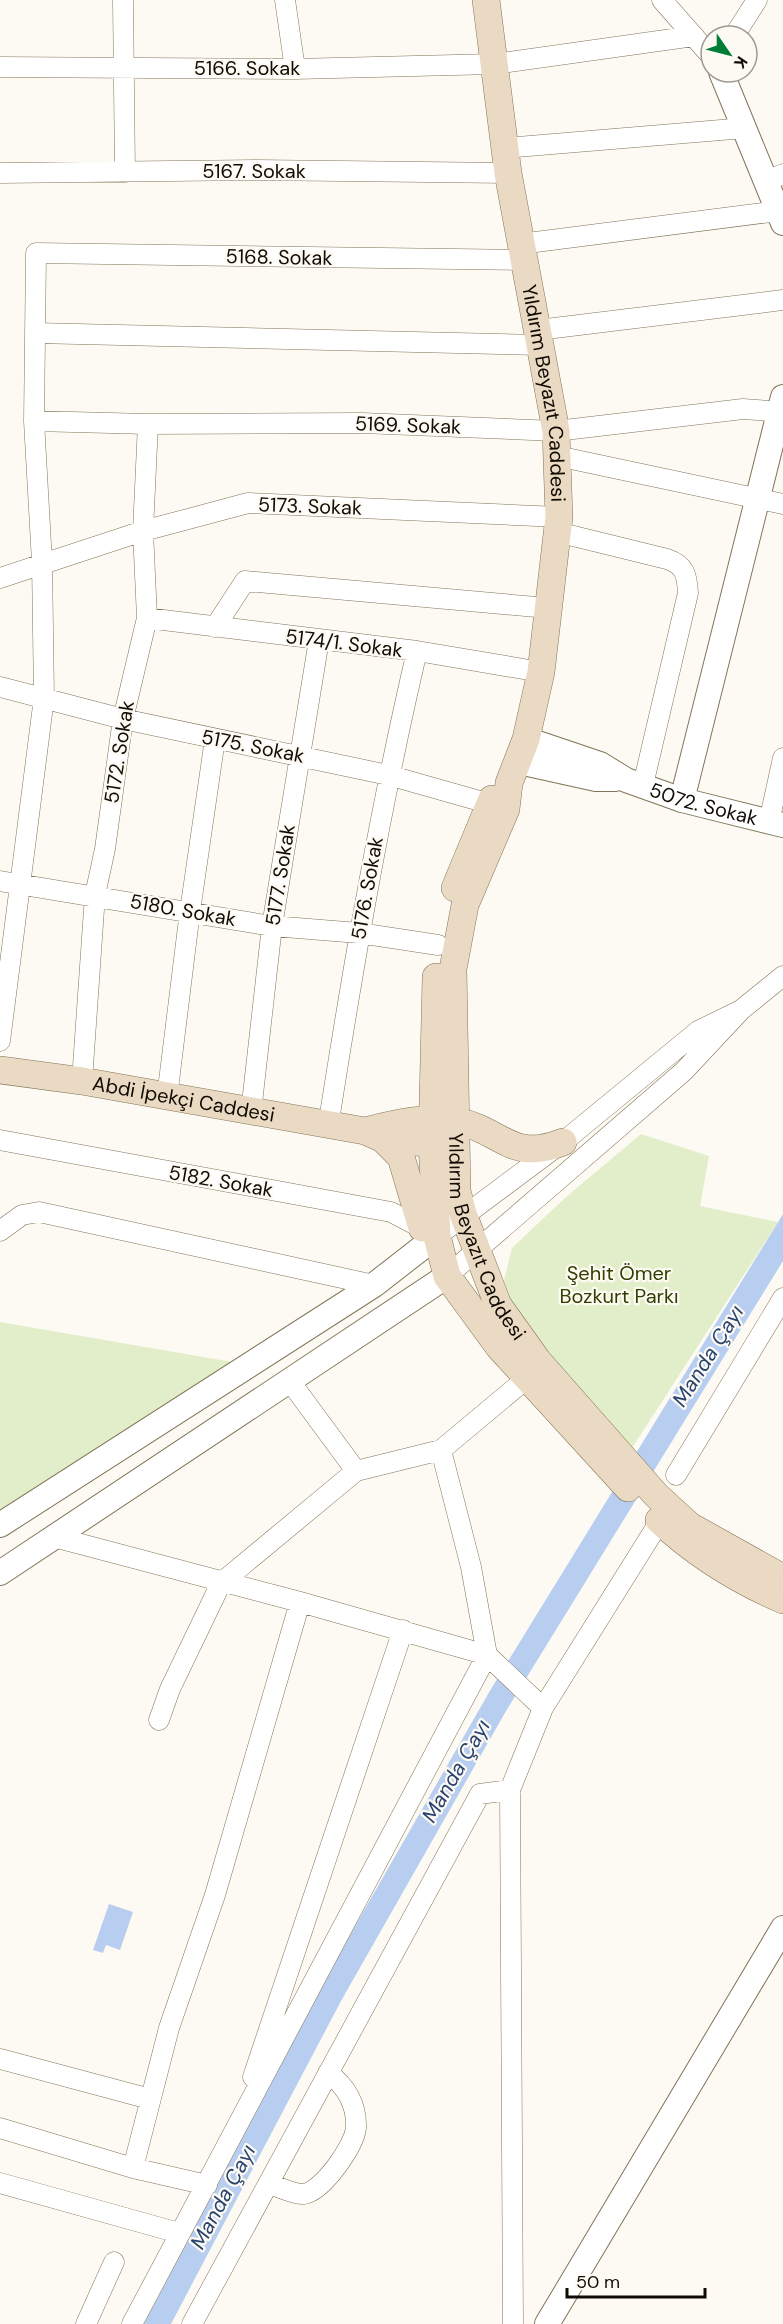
<svg xmlns="http://www.w3.org/2000/svg" width="783" height="2324" font-family="'DM Sans',sans-serif">
<rect width="100%" height="100%" fill="#fdfaf3"/>
<!-- green -->
<path fill="#e2eeca" d="M 641,1134 L 709,1156 L 700,1206 L 778,1222 L 632,1448 L 518,1323 L 504,1280 L 512,1248 L 566,1197 Z
M 0,1322 L 238,1363 L 0,1510 Z"/>
<!-- water -->
<path fill="#b8cef1" d="M 783,1214 L 783,1261 L 506,1711 L 341,2001 L 171,2324 L 144,2324 L 323,1982 L 491,1689 Z
M 109,1904 L 133,1912 L 120,1950 L 106,1945 L 103,1953 L 93,1950 Z"/>
<g fill="none" stroke-linecap="round" stroke-linejoin="round">
<defs>
<path id="minor" d="M 123,0 L 125,172
M 285,0 L 295,69
M 662,0 L 711,56
M 734,36 L 757,0
M 0,67 L 295,69 L 494,64 L 694,36
M 505,148 L 745,128
M 0,173 L 257,170 L 508,173
M 767,181 L 783,174
M 520,244 L 778,211
M 538,330 L 783,300
M 35,333 L 541,345
M 34,421 L 148,424 L 362,423 L 556,431 L 743,409 L 783,412
M 557,456 L 783,504
M 557,532 L 667,559 C 685,565 687,575 688,593 L 643,785
M 0,578 L 143,531 L 248,503 L 559,517
M 147,618 L 417,651 L 541,672
M 215,627 L 245,581 L 548,608
M 0,687 L 123,719 L 388,775 L 501,807
M 769,822 L 783,758
M 0,881 L 272,926 L 359,933 L 438,945
M 0,1041 L 44,698 L 42,562 L 34,421 L 36,253 L 522,260
M 82,1081 L 95,895 L 105,849 L 123,719 L 147,618 L 143,531 L 148,424
M 167,1097 L 190,911 L 215,739
M 251,1112 L 272,926 L 319,640
M 328,1127 C 353,967 380,809 417,651
M 0,1140 L 391,1212 L 437,1236 L 563,1142 L 698,1031 L 741,1010
M 0,1231 L 22,1215 L 39,1212 L 374,1285
M 447,1276 L 684,1071 L 741,1010 L 783,976
M 289,1380 L 356,1471
M 676,1475 L 783,1298
M 54,1537 L 300,1602 L 487,1655 L 543,1708
M 159,1720 L 170,1689 L 221,1583 L 356,1471 L 441,1450 L 526,1379
M 0,2059 L 150,2099
M 253,2077 L 403,1630
M 0,2128 L 133,2168 L 207,2185
M 133,2168 L 169,2028 L 215,1895 L 300,1602
M 0,2183 L 179,2233
M 268,2184 C 278,2186 294,2195 304,2194 C 323,2191 354,2146 356,2128 C 357,2105 346,2086 328,2073
M 86,2324 L 114,2262
M 132,2324 L 487,1655 L 471,1567 L 441,1450
M 192,2324 L 480,1794 L 510,1790
M 513,2324 L 510,1790 L 543,1708 L 660,1521"/>
<g id="tertiary">
<path d="M 721,72 L 783,223"/>
<path id="s1" d="M 526,739 L 600,764 L 626,780 L 682,800 L 783,825"/>
<path d="M 519,762 L 596,779 L 615,779"/>
<path d="M 682,800 L 783,397"/>
<path d="M 0,1525 L 374,1285 L 437,1236"/>
<path d="M 0,1573 L 447,1276"/>
<path d="M 547,2324 L 783,1928"/>
</g>
<g id="secondary">
<path id="s2" d="M 486,0 L 508,173 L 556,431 L 559,517 L 541,672 L 526,739 L 509,783 L 506,809 L 465,905 L 453,969 L 457,1191 L 463,1214 L 498,1305 L 538,1361 L 656,1495 L 690,1526 L 783,1578"/>
<path d="M 455,888 L 492,799"/>
<path d="M 436,977 L 432,1143 L 437,1236 L 447,1276 L 499,1347 L 628,1488"/>
<path id="s3" d="M 0,1070 L 82,1081 L 365,1131 L 383,1139 L 448,1145"/>
<path d="M 369,1130 C 397,1123 428,1116 457,1121 C 502,1130 511,1163 563,1142"/>
<path d="M 383,1139 L 401,1157 L 422,1228"/>
<path d="M 659,1520 C 696,1555 737,1580 783,1600"/>
</g>
</defs>
<!-- minor casing -->
<use href="#minor" stroke="#827457" stroke-width="21"/>
<!-- tertiary casing -->
<use href="#tertiary" stroke="#827457" stroke-width="26"/>
<!-- secondary casing -->
<use href="#secondary" stroke="#827457" stroke-width="28"/>
<!-- minor -->
<use href="#minor" stroke="#fff" stroke-width="20"/>
<!-- tertiary -->
<use href="#tertiary" stroke="#fff" stroke-width="24"/>
<!-- secondary -->
<use href="#secondary" stroke="#ead9c3" stroke-width="27"/>
</g>
<g text-anchor="middle" stroke-width="4.5" stroke-linejoin="round" paint-order="stroke">
<!-- street labels -->
<g font-size="20" fill="#100b03" stroke="#fdfaf3">
<text x="247" y="75">5166. Sokak</text>
<text x="254" y="178">5167. Sokak</text>
<text transform="translate(279 257) rotate(1)" y="7">5168. Sokak</text>
<text dy="7" stroke="none"><textPath href="#s2" startOffset="398">Yıldırım Beyazıt Caddesi</textPath></text>
<text transform="translate(408 425) rotate(2)" y="7">5169. Sokak</text>
<text transform="translate(310 506) rotate(2)" y="7">5173. Sokak</text>
<text transform="translate(344 643) rotate(7)" y="7">5174/1. Sokak</text>
<text transform="translate(253 746) rotate(11)" y="7">5175. Sokak</text>
<text transform="translate(119 752) rotate(-81)" y="7">5172. Sokak</text>
<text dy="7" stroke="none"><textPath href="#s1" startOffset="190">5072. Sokak</textPath></text>
<text transform="translate(280 875) rotate(-81)" y="7">5177. Sokak</text>
<text transform="translate(367 888) rotate(-80)" y="7">5176. Sokak</text>
<text transform="translate(183 910) rotate(10)" y="7">5180. Sokak</text>
<text dy="7" stroke="none"><textPath href="#s3" startOffset="186">Abdi İpekçi Caddesi</textPath></text>
<text transform="translate(221 1181) rotate(10)" y="7">5182. Sokak</text>
<text dy="7" stroke="none"><textPath href="#s2" startOffset="1264">Yıldırım Beyazıt Caddesi</textPath></text>
</g>
<!-- park labels -->
<g font-size="20" fill="#313e00" stroke="#fdfaf3">
<text x="619" y="1280">Şehit Ömer<tspan x="619" dy="23">Bozkurt Parkı</tspan></text>
</g>
<!-- water labels -->
<g font-size="21" font-style="italic" fill="#284371" stroke="#fdfaf3">
<text transform="translate(708 1356) rotate(-58)" y="7">Manda Çayı</text>
<text transform="translate(456 1771) rotate(-60)" y="7">Manda Çayı</text>
<text transform="translate(223 2197) rotate(-62)" y="7">Manda Çayı</text>
</g>
</g>
<!-- north arrow -->
<g transform="translate(729 54) rotate(125)"><circle r="28" fill="#fdfaf3" stroke="#9e9a93" stroke-width="1.5"/>
<path d="M0-4.5L10 22L0 15L-10 22Z" fill="#007d36"/>
<text y="-9" font-size="16" font-weight="bold" text-anchor="middle" fill="#100b03">K</text>
</g>
<!-- scale -->
<path d="M567 2288v9h138v-9" fill="none" stroke="#100b03" stroke-width="3"/>
<text x="576" y="2288" font-size="18" fill="#100b03" stroke="#fdfaf3" stroke-width="4.5" paint-order="stroke">50 m</text>
</svg>
